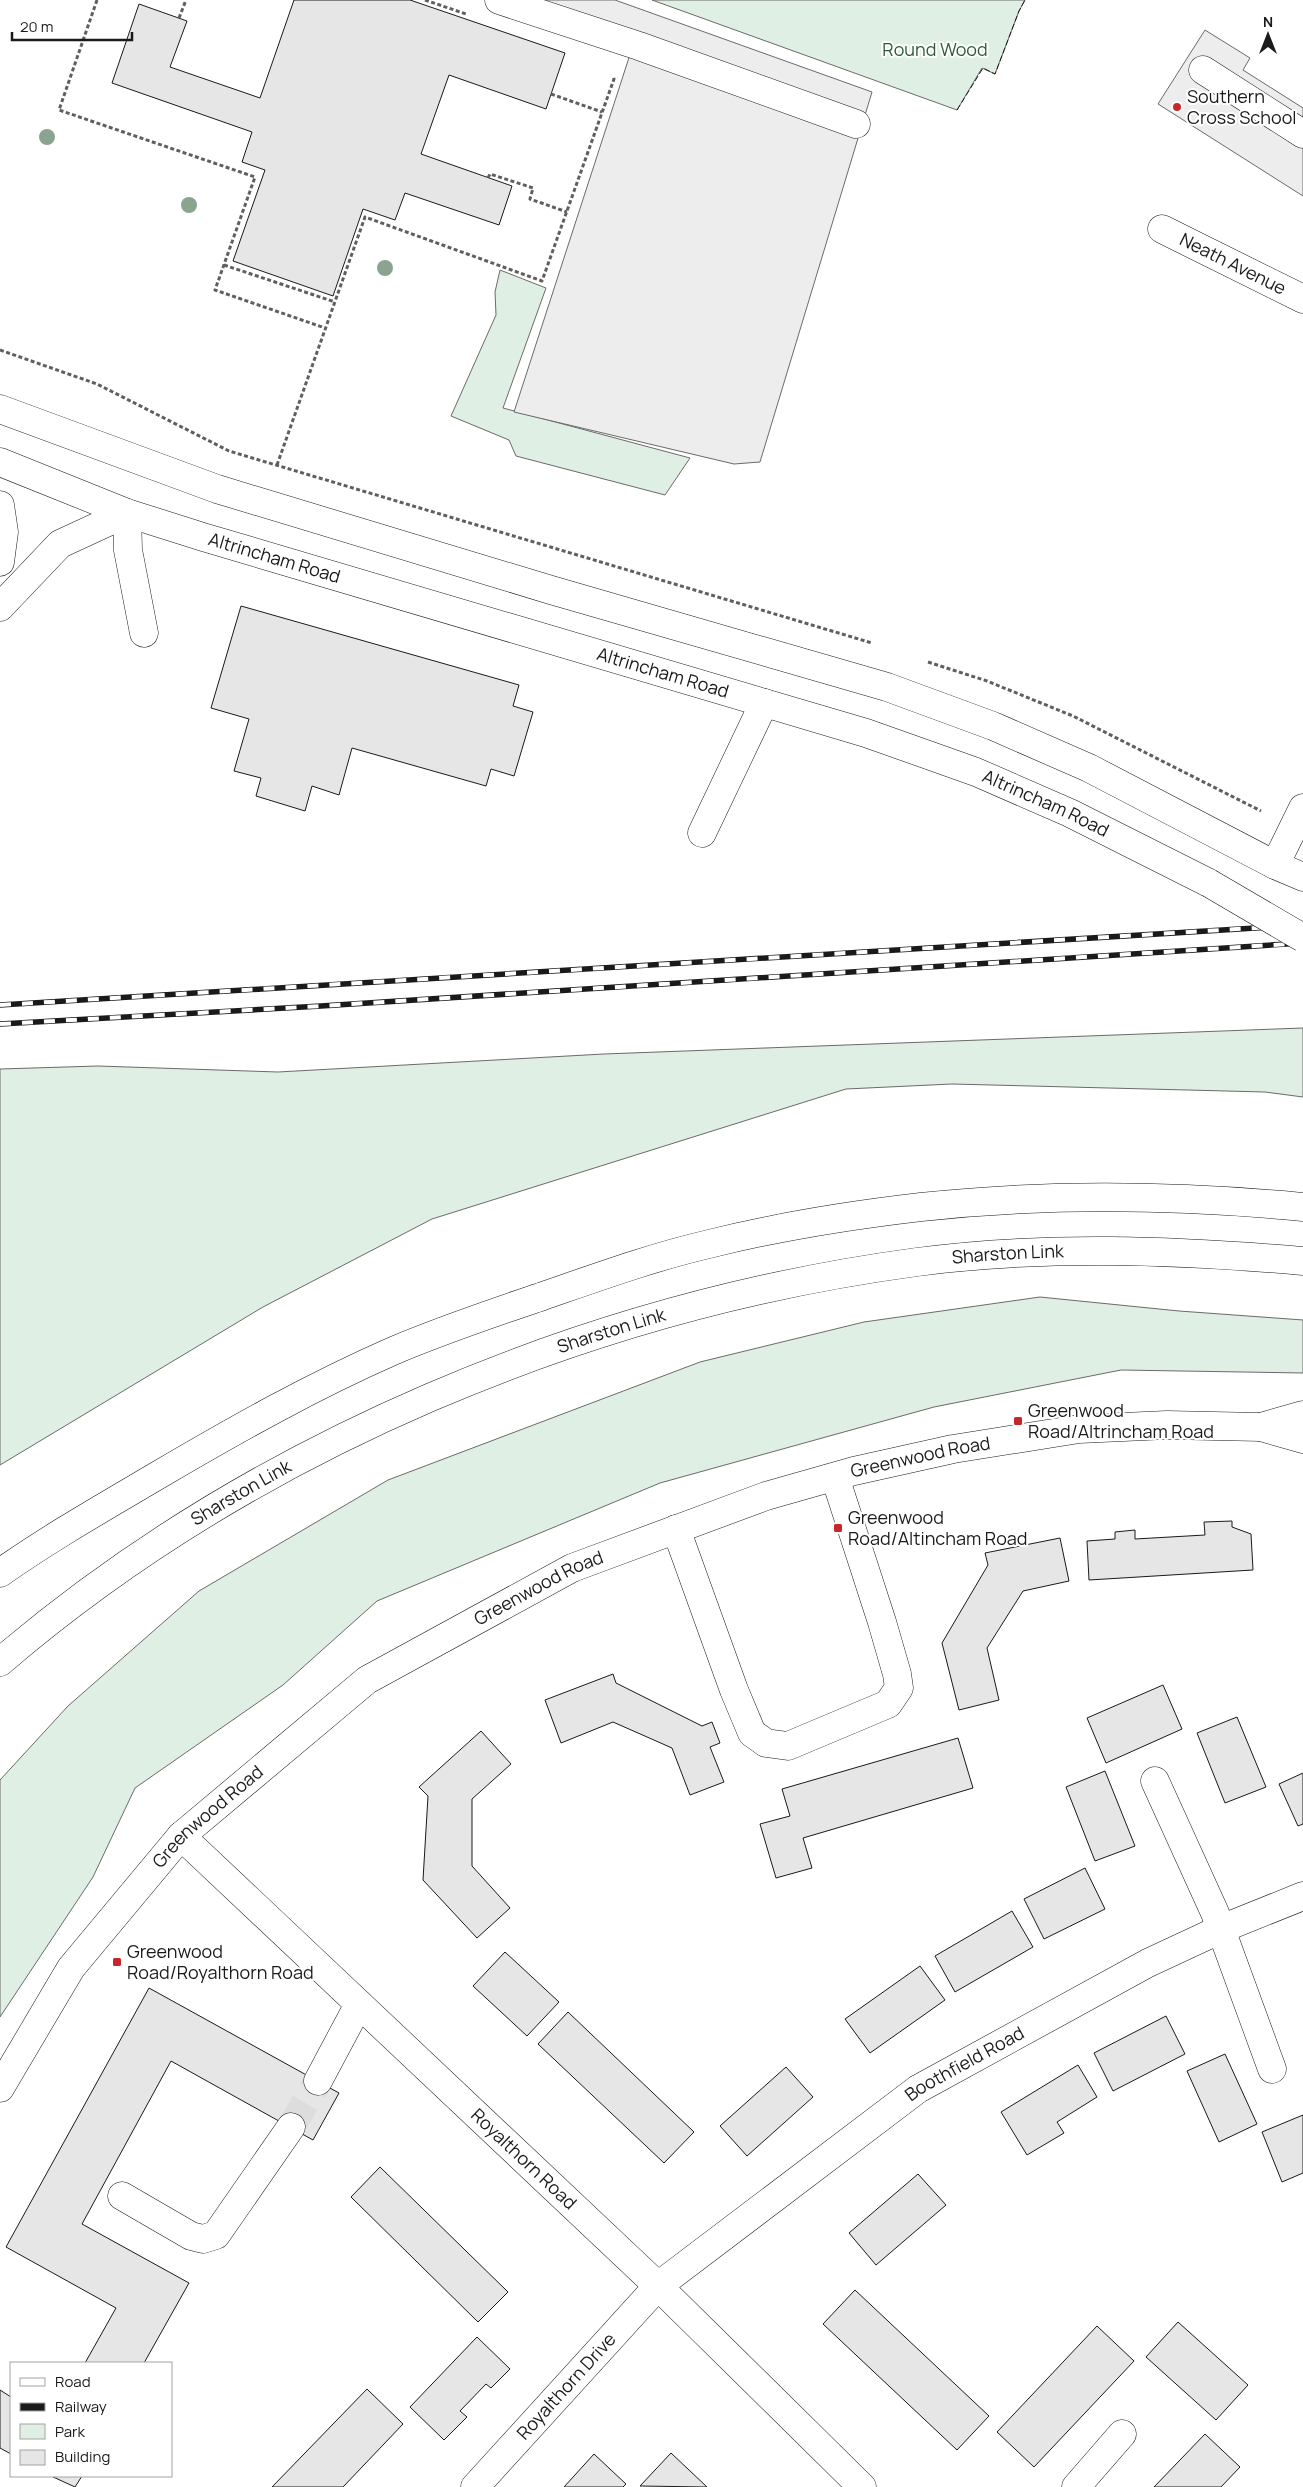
<svg xmlns="http://www.w3.org/2000/svg" width="1303" height="2487" font-family="Manrope,sans-serif">
<rect width="100%" height="100%" fill="#fff"/>
<!-- green -->
<path fill="#e0efe3" stroke="#6a6a6a" d="M 652,0 L 1025,0 L 1019,11 L 995,74 L 982,68 L 957,110 Z
M 500,270 L 546,288 L 503,408 L 690,458 L 665,495 L 516,456 L 509,440 L 451,416 L 496,315 L 495,292 Z
M 1303,1028 L 1303,1097 L 1265,1092 L 952,1084 L 846,1089 L 432,1219 L 263,1307 L 0,1465 L 0,1069 L 98,1066 L 278,1072 L 604,1054 Z
M 1040,1297 L 1179,1311 L 1303,1320 L 1303,1373 L 1121,1370 L 934,1407 L 660,1483 L 377,1601 L 283,1685 L 135,1788 L 93,1877 L 0,2017 L 0,1780 L 68,1706 L 199,1591 L 388,1480 L 700,1362 L 864,1322 Z"/>
<!-- parking -->
<path fill="#ededed" stroke="#6a6a6a" d="M 535,0 L 615,0 L 872,92 L 760,462 L 734,464 L 514,412 L 636,36 Z
M 1205,30 L 1250,58 L 1243,70 L 1303,108 L 1303,196 L 1158,104 Z"/>
<!-- building -->
<path fill="#e6e6e6" stroke="#1a1a1a" d="M 294,0 L 410,0 L 565,53 L 546,109 L 449,75 L 421,154 L 512,186 L 499,225 L 405,193 L 395,220 L 363,209 L 333,296 L 233,261 L 265,170 L 242,162 L 252,132 L 112,83 L 139,4 L 187,21 L 170,67 L 260,98 Z
M 241,606 L 519,685 L 513,706 L 533,712 L 514,776 L 491,769 L 486,786 L 352,748 L 339,795 L 312,786 L 305,811 L 256,796 L 261,778 L 234,771 L 249,719 L 211,708 Z
M 1232,1521 L 1232,1527 L 1251,1534 L 1253,1570 L 1089,1580 L 1087,1541 L 1115,1539 L 1115,1532 L 1135,1530 L 1135,1539 L 1205,1535 L 1204,1522 Z
M 1060,1538 L 1069,1581 L 1023,1591 L 987,1648 L 999,1700 L 959,1710 L 942,1643 L 988,1565 L 985,1553 Z
M 613,1674 L 616,1683 L 702,1726 L 712,1722 L 720,1743 L 710,1747 L 724,1782 L 690,1795 L 672,1748 L 613,1722 L 561,1743 L 545,1700 Z
M 1163,1685 L 1182,1729 L 1106,1763 L 1087,1718 Z
M 1237,1717 L 1266,1787 L 1225,1803 L 1197,1733 Z
M 481,1731 L 511,1764 L 472,1799 L 472,1866 L 510,1908 L 477,1938 L 423,1880 L 428,1796 L 419,1787 Z
M 958,1738 L 973,1788 L 803,1838 L 812,1868 L 776,1878 L 760,1824 L 790,1816 L 782,1789 Z
M 1105,1771 L 1135,1846 L 1095,1861 L 1066,1787 Z
M 1303,1773 L 1303,1824 L 1298,1826 L 1279,1784 Z
M 1085,1868 L 1105,1909 L 1044,1939 L 1024,1899 Z
M 1012,1911 L 1033,1947 L 955,1992 L 935,1956 Z
M 505,1952 L 559,2002 L 527,2036 L 473,1986 Z
M 920,1966 L 945,2000 L 870,2053 L 845,2019 Z
M 149,1988 L 339,2093 L 313,2140 L 171,2061 L 82,2224 L 189,2283 L 144,2363 L 85,2363 L 116,2308 L 6,2247 Z
M 568,2012 L 694,2132 L 664,2163 L 538,2044 Z
M 1166,2016 L 1185,2054 L 1113,2091 L 1094,2053 Z
M 1225,2054 L 1257,2124 L 1219,2142 L 1187,2071 Z
M 1078,2065 L 1097,2097 L 1057,2122 L 1064,2133 L 1027,2155 L 1001,2112 Z
M 786,2067 L 813,2097 L 747,2156 L 720,2126 Z
M 1303,2115 L 1303,2173 L 1282,2182 L 1262,2132 Z
M 380,2167 L 508,2292 L 478,2322 L 351,2197 Z
M 918,2174 L 946,2205 L 876,2265 L 849,2233 Z
M 855,2290 L 989,2416 L 957,2450 L 823,2324 Z
M 1178,2322 L 1248,2385 L 1216,2420 L 1146,2357 Z
M 1097,2326 L 1134,2361 L 1034,2467 L 997,2432 Z
M 477,2337 L 510,2369 L 491,2388 L 486,2384 L 460,2411 L 467,2417 L 444,2440 L 410,2407 Z
M 367,2389 L 403,2424 L 343,2487 L 272,2487 Z
M 0,2390 L 11,2397 L 11,2454 L 0,2448 Z
M 1205,2434 L 1240,2467 L 1221,2487 L 1154,2487 Z
M 671,2453 L 707,2487 L 640,2486 Z
M 594,2454 L 626,2484 L 623,2487 L 564,2487 Z
M 51,2476 L 82,2476 L 75,2487 Z"/>
<g fill="none" stroke-linecap="round" stroke-linejoin="round">
<!-- minor-tunnel -->
<path stroke="#ddd" stroke-width="28" stroke-dasharray="28 14" stroke-linecap="butt" d="M 291,2127 L 318,2081"/>
<defs>
<g id="minor">
<path d="M 499,0 L 639,46 L 856,124"/>
<path d="M 1203,70 L 1303,134"/>
<path id="s1" d="M 1162,229 L 1303,299"/>
<path d="M 0,505 L 4,532 L 0,562"/>
<path d="M 0,607 L 60,544 L 127,513 L 128,550 L 144,633"/>
<path d="M 702,833 L 764,703"/>
<path d="M 1275,865 L 1303,808"/>
<path d="M 1261,1427 L 1303,1415"/>
<path d="M 676,1529 L 734,1690 L 752,1733 L 766,1743 L 788,1746 L 888,1704 L 899,1688 L 897,1674 L 882,1622 L 835,1477"/>
<path d="M 1155,1781 L 1215,1913 L 1272,2069"/>
<path id="s2" d="M 181,1836 L 658,2286 L 862,2487"/>
<path d="M 318,2081 L 359,2004"/>
<path id="s3" d="M 0,2088 L 71,1968 L 181,1836 L 367,1680 L 572,1568 L 766,1496 L 854,1471 L 953,1449 L 1079,1429 L 1167,1425 L 1261,1427 L 1303,1439"/>
<path d="M 122,2196 L 191,2236 L 203,2239 L 216,2235 L 291,2127"/>
<path id="s4" d="M 475,2487 L 658,2286 L 918,2089 L 1148,1963 L 1221,1929 L 1303,1896"/>
<path d="M 1076,2487 L 1122,2434"/>
</g>
<g id="highway">
<path d="M 0,409 L 217,489 L 551,590 L 887,687 L 993,726 L 1089,768 L 1275,865 L 1303,877"/>
<path id="s5" d="M 0,462 L 127,513 L 203,537 L 866,733 L 976,772 L 1070,813 L 1209,883"/>
<path d="M 0,1573 C 51,1537 106,1506 160,1474 C 235,1430 313,1386 393,1351 C 442,1330 493,1313 543,1296 C 598,1277 653,1257 709,1244 C 777,1227 852,1215 921,1207 C 1049,1193 1176,1195 1303,1207"/>
<path id="s6" d="M 0,1662 C 252,1446 589,1306 917,1262 C 1045,1245 1175,1250 1303,1261"/>
</g>
</defs>
<!-- minor casing -->
<use href="#minor" stroke="#1a1a1a" stroke-width="29"/>
<!-- highway casing -->
<use href="#highway" stroke="#1a1a1a" stroke-width="29"/>
<!-- path -->
<path stroke="#5f5f5f" stroke-width="3" stroke-dasharray="4 2.5" stroke-linecap="butt" d="M 97,0 L 59,110 L 255,177 L 215,290 L 325,328
M 425,0 L 466,14
M 179,18 L 186,0
M 551,94 L 602,112
M 488,178 L 490,174 L 533,188 L 530,199 L 567,212
M 224,265 L 335,302
M 0,350 L 97,384 L 229,451 L 872,643
M 277,465 L 365,217 L 542,281 L 614,79 L 613,76
M 928,662 L 987,681 L 1073,716 L 1261,811"/>
<!-- minor -->
<use href="#minor" stroke="#fff" stroke-width="28"/>
<!-- highway -->
<use href="#highway" stroke="#fff" stroke-width="28"/>
<defs>
<path id="rail" d="M 0,1005 L 1303,925
M 0,1024 L 321,1006 L 1303,943"/>
</defs>
<!-- rail casing -->
<use href="#rail" stroke="#1a1a1a" stroke-width="5.5"/>
<!-- rail -->
<use href="#rail" stroke="#fff" stroke-width="4" stroke-dasharray="11" stroke-linecap="butt"/>
<defs>
<path id="highway-bridge" d="M 1209,883 L 1303,938"/>
</defs>
<!-- highway-bridge casing -->
<use href="#highway-bridge" stroke="#1a1a1a" stroke-width="29" stroke-linecap="butt"/>
<!-- highway-bridge -->
<use href="#highway-bridge" stroke="#fff" stroke-width="28"/>
<!-- fence -->
<path stroke="#1a1a1a" stroke-width="1" stroke-dasharray="6 2.5" stroke-linecap="butt" d="M 957,110 L 983,68 L 995,74 L 1019,11 L 1025,0"/>
</g>
<!-- trees -->
<g fill="#8aa48f">
<circle cx="47" cy="137" r="8"/>
<circle cx="189" cy="205" r="8"/>
<circle cx="385" cy="268" r="8"/>
</g>
<!-- markers -->
<g fill="#c62828" stroke="#fff" stroke-width="2">
<circle cx="1177" cy="107" r="5"/>
<rect x="1013" y="1416" width="10" height="10" rx="2.5"/>
<rect x="833" y="1523" width="10" height="10" rx="2.5"/>
<rect x="112" y="1957" width="10" height="10" rx="2.5"/>
</g>
<g text-anchor="middle" stroke-width="4" stroke-linejoin="round" paint-order="stroke">
<!-- park labels -->
<g font-size="18" fill="#2b5a34" stroke="#fff">
<text x="935" y="56">Round Wood</text>
</g>
<!-- poi labels -->
<g font-size="18" fill="#1a1a1a" stroke="#fff" text-anchor="start">
<text x="1187" y="103">Southern<tspan x="1187" dy="21">Cross School</tspan></text>
<text x="1028" y="1417">Greenwood<tspan x="1028" dy="21">Road/Altrincham Road</tspan></text>
<text x="848" y="1524">Greenwood<tspan x="848" dy="21">Road/Altincham Road</tspan></text>
<text x="127" y="1958">Greenwood<tspan x="127" dy="21">Road/Royalthorn Road</tspan></text>
</g>
<!-- street labels -->
<g font-size="18" fill="#1a1a1a" stroke="#fff">
<text dy="6" stroke="none"><textPath href="#s1" startOffset="79">Neath Avenue</textPath></text>
<text dy="6" stroke="none"><textPath href="#s5" startOffset="291">Altrincham Road</textPath></text>
<text dy="6" stroke="none"><textPath href="#s5" startOffset="696">Altrincham Road</textPath></text>
<text dy="6" stroke="none"><textPath href="#s5" startOffset="1101">Altrincham Road</textPath></text>
<text dy="6" stroke="none"><textPath href="#s6" startOffset="1105">Sharston Link</textPath></text>
<text dy="6" stroke="none"><textPath href="#s6" startOffset="700">Sharston Link</textPath></text>
<text dy="6" stroke="none"><textPath href="#s3" startOffset="1154">Greenwood Road</textPath></text>
<text dy="6" stroke="none"><textPath href="#s6" startOffset="295">Sharston Link</textPath></text>
<text dy="6" stroke="none"><textPath href="#s3" startOffset="749">Greenwood Road</textPath></text>
<text dy="6" stroke="none"><textPath href="#s3" startOffset="344">Greenwood Road</textPath></text>
<text dy="6" stroke="none"><textPath href="#s4" startOffset="651">Boothfield Road</textPath></text>
<text dy="6" stroke="none"><textPath href="#s2" startOffset="471">Royalthorn Road</textPath></text>
<text dy="6" stroke="none"><textPath href="#s4" startOffset="136">Royalthorn Drive</textPath></text>
</g>
</g>
<!-- legend -->
<rect x="10" y="2362" width="162" height="115" fill="#ffffff" stroke="#a3a3a3"/>
<rect x="20" y="2378" width="25" height="8" fill="#ffffff" stroke="#a3a3a3"/>
<text x="55" y="2387" font-size="15" fill="#1a1a1a">Road</text>
<rect x="20" y="2403" width="25" height="8" fill="#1a1a1a" stroke="#a3a3a3"/>
<text x="55" y="2412" font-size="15" fill="#1a1a1a">Railway</text>
<rect x="20" y="2424" width="25" height="15" fill="#e0efe3" stroke="#a3a3a3"/>
<text x="55" y="2437" font-size="15" fill="#1a1a1a">Park</text>
<rect x="20" y="2450" width="25" height="15" fill="#e6e6e6" stroke="#a3a3a3"/>
<text x="55" y="2462" font-size="15" fill="#1a1a1a">Building</text>
<!-- north arrow -->
<g transform="translate(1268 35)" stroke="#ffffff" stroke-width="4" paint-order="stroke">
<path d="M0-4L9 19L0 12L-9 19Z" fill="#1a1a1a"/>
<text y="-8" font-size="14" font-weight="bold" text-anchor="middle" fill="#1a1a1a">N</text>
</g>
<!-- scale -->
<path d="M12 32v8h120v-8" fill="none" stroke="#1a1a1a" stroke-width="2.5"/>
<text x="20" y="32" font-size="15" fill="#1a1a1a" stroke="#ffffff" stroke-width="4" paint-order="stroke">20 m</text>
</svg>
